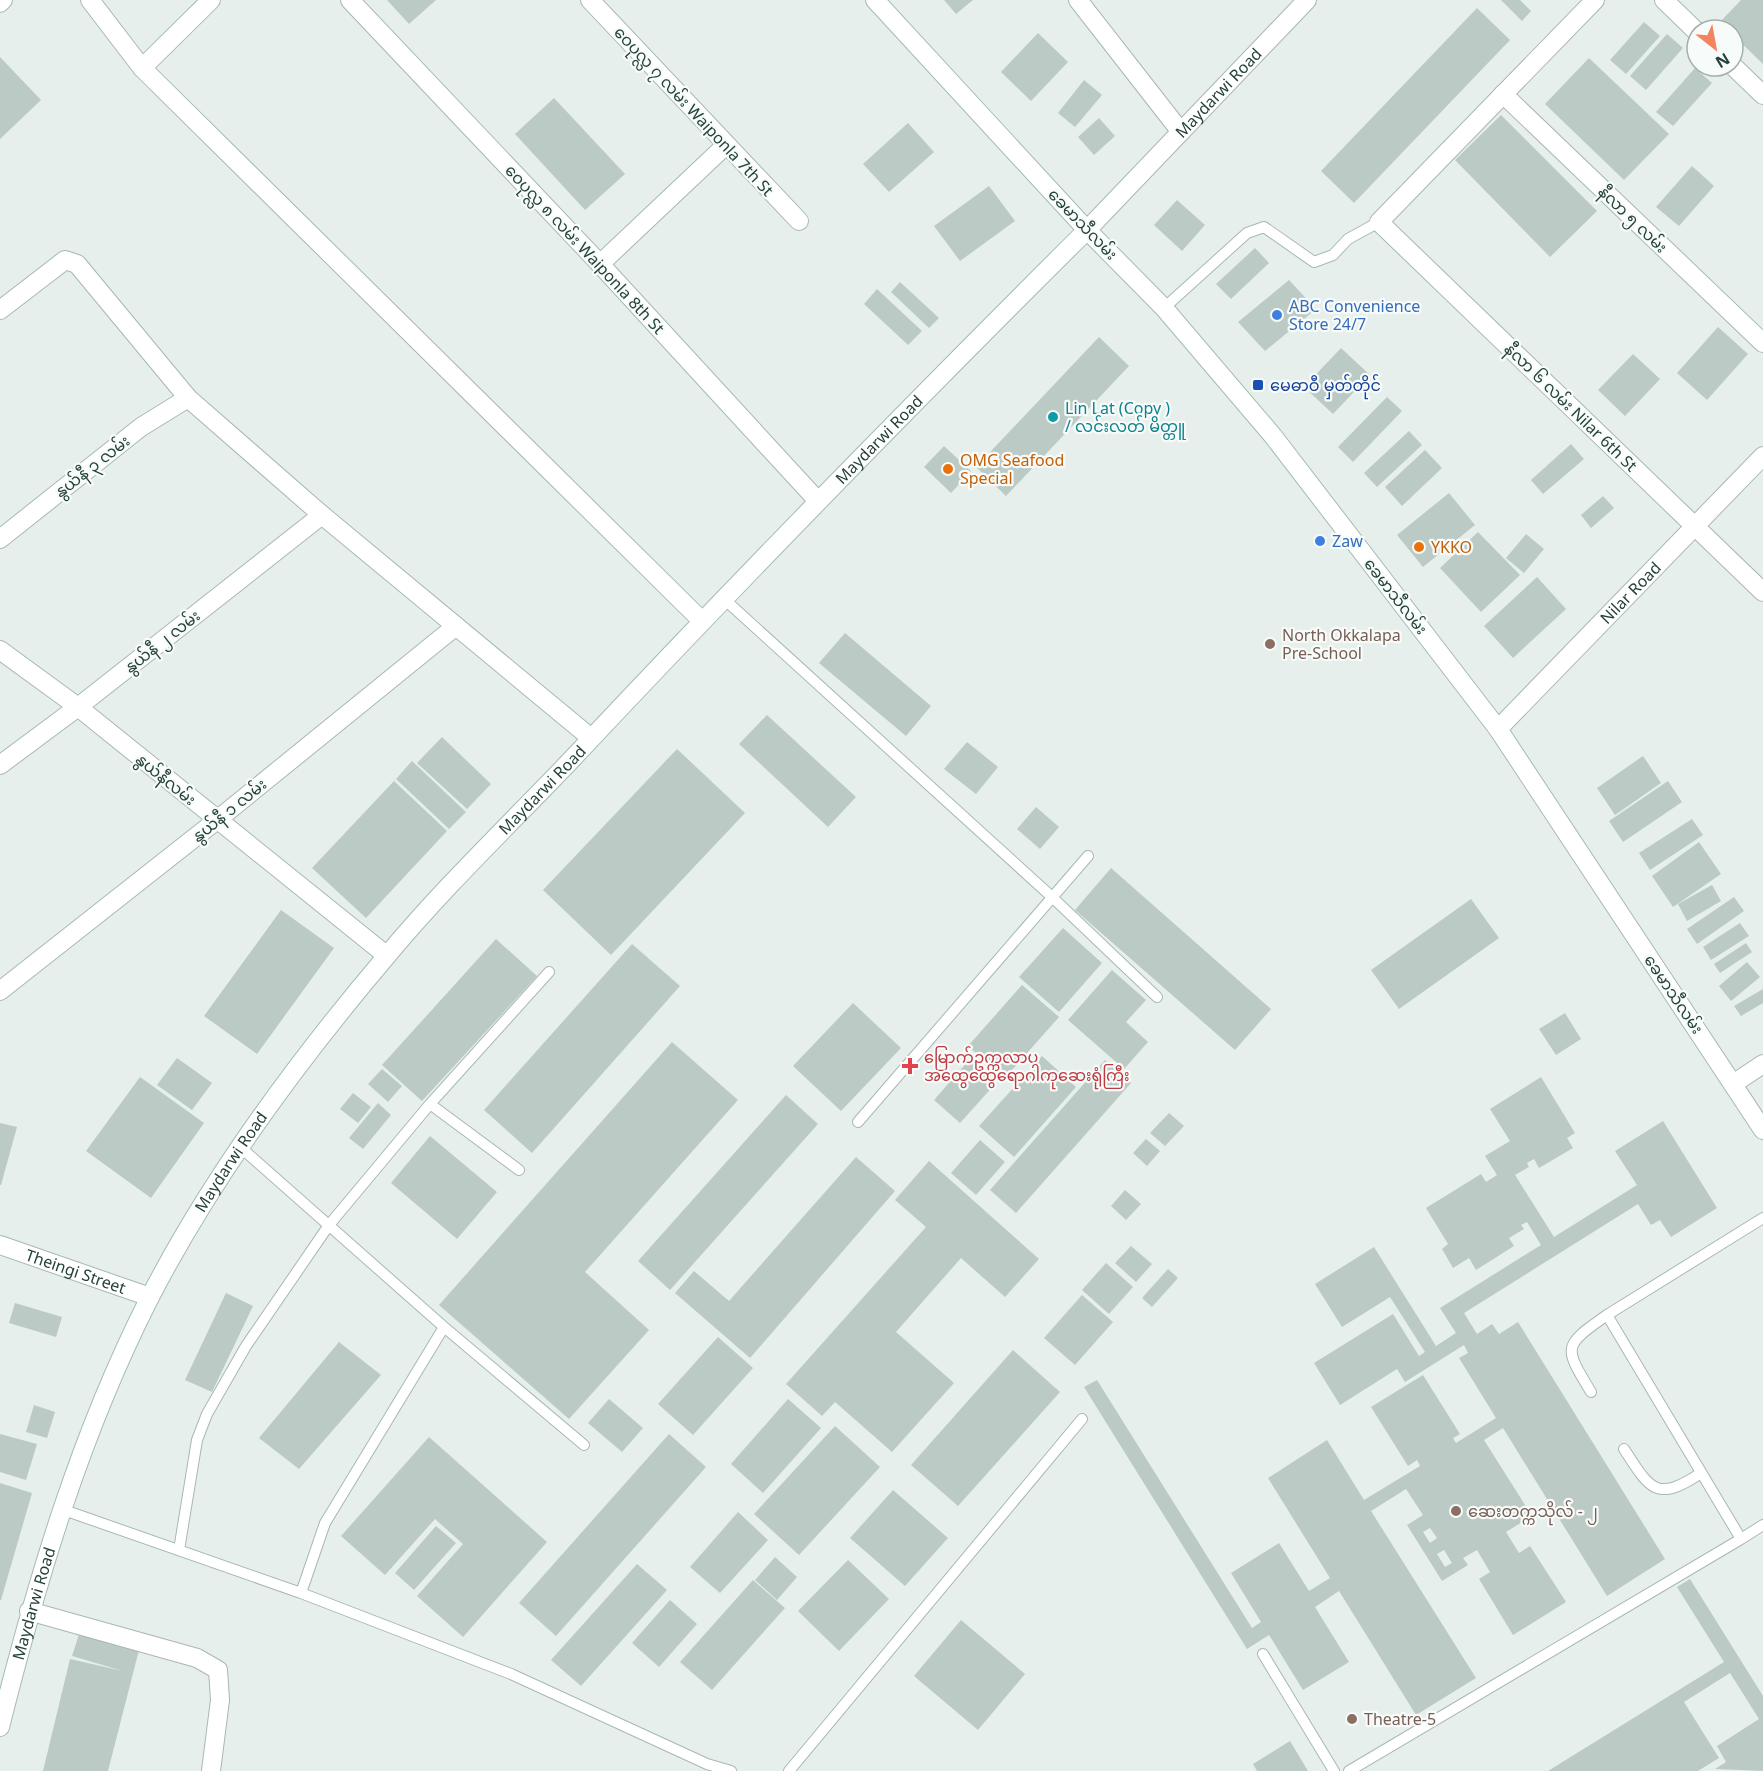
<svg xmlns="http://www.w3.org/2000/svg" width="1763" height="1771" font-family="'Noto Sans','Noto Sans Myanmar',sans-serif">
<rect width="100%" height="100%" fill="#e6efeb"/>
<!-- building -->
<path fill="#bbcac4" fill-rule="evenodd" d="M 387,0 L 436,0 L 409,24 Z
M 944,0 L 973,0 L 956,14 Z
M 1501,0 L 1520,0 L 1531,11 L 1522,21 Z
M 1741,0 L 1763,0 L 1763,64 L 1733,35 L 1733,30 L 1728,30 L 1720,22 Z
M 1477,8 L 1510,40 L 1354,203 L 1321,171 Z
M 1644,22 L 1660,36 L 1626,74 L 1610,60 Z
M 1038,33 L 1068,62 L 1031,101 L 1001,72 Z
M 1667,34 L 1683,48 L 1646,90 L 1630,76 Z
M 0,57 L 41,100 L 0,139 Z
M 1589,58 L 1669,134 L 1624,180 L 1545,104 Z
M 1695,68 L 1712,83 L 1673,126 L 1656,112 Z
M 1084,80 L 1102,95 L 1075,127 L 1058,113 Z
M 554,98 L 625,174 L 585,210 L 515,134 Z
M 1501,115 L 1597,211 L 1550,257 L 1455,160 Z
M 1099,118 L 1115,136 L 1094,155 L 1078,137 Z
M 908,123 L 934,152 L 889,192 L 863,164 Z
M 1692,166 L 1714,186 L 1679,226 L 1656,207 Z
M 989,186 L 1015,221 L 960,261 L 934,226 Z
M 1177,200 L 1205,225 L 1182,251 L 1154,225 Z
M 1255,248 L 1269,263 L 1231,299 L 1216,284 Z
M 1289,280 L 1316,309 L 1265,351 L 1238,322 Z
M 900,282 L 939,318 L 929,328 L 891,292 Z
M 877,289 L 922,331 L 908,345 L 864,304 Z
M 1718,327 L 1748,354 L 1707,400 L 1677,373 Z
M 1099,337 L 1129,366 L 1006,496 L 976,467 Z
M 1341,348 L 1370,375 L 1333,414 L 1304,387 Z
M 1633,354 L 1660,379 L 1625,416 L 1598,390 Z
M 1387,397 L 1402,411 L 1353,462 L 1338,447 Z
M 1409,431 L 1422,445 L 1377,487 L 1364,473 Z
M 1571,444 L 1584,459 L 1543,494 L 1531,480 Z
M 944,446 L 971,471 L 951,493 L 924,467 Z
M 1425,450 L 1442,468 L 1402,506 L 1385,487 Z
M 1449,493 L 1475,525 L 1423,567 L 1397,535 Z
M 1603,496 L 1614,508 L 1591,528 L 1581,515 Z
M 1478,532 L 1520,575 L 1481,612 L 1440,568 Z
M 1526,534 L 1544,549 L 1524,573 L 1506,558 Z
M 1537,577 L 1566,609 L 1513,658 L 1484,626 Z
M 845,633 L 931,706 L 906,736 L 819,663 Z
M 767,715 L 856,797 L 828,827 L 739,744 Z
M 442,737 L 491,784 L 467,809 L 417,763 Z
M 967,742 L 998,767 L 976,794 L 944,769 Z
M 677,749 L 745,813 L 611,955 L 543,890 Z
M 1643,756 L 1661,783 L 1615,815 L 1597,788 Z
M 412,761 L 466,812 L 449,829 L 396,779 Z
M 394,781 L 447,831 L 366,918 L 312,868 Z
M 1668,781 L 1682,802 L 1623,842 L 1609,821 Z
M 1036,807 L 1059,827 L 1040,849 L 1017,829 Z
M 1692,819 L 1703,835 L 1650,870 L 1639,853 Z
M 1699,842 L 1721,874 L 1673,907 L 1652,876 Z
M 1111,868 L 1271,1009 L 1235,1050 L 1075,910 Z
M 1712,885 L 1721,901 L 1687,921 L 1678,904 Z
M 1734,897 L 1744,911 L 1697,944 L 1687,929 Z
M 1471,899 L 1499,938 L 1399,1009 L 1371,970 Z
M 281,910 L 334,948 L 257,1054 L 204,1016 Z
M 1740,923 L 1749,936 L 1711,960 L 1703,947 Z
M 1063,928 L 1102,963 L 1059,1012 L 1019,977 Z
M 496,939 L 537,976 L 422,1101 L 382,1065 Z
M 1746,943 L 1752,952 L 1720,973 L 1714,964 Z
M 632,944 L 680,986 L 532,1153 L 484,1110 Z
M 1747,962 L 1760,977 L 1731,1001 L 1719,986 Z
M 1112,970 L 1146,1000 L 1126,1022 L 1148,1042 L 1124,1069 L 1068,1020 Z
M 1022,985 L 1059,1017 L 1005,1078 L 968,1046 Z
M 1763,989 L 1763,1003 L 1741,1016 L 1734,1006 Z
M 853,1003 L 901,1048 L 841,1111 L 793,1066 Z
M 1565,1013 L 1581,1039 L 1556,1055 L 1539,1029 Z
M 672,1042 L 738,1100 L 585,1272 L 649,1330 L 569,1419 L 439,1305 Z
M 1042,1056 L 1076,1087 L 1014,1157 L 979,1126 Z
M 177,1058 L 212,1083 L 192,1110 L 157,1085 Z
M 969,1060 L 996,1083 L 960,1123 L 934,1100 Z
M 1105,1060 L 1131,1083 L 1016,1213 L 990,1190 Z
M 382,1069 L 402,1086 L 388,1102 L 368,1084 Z
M 140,1077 L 204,1123 L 151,1198 L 86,1151 Z
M 1541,1077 L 1575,1133 L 1567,1138 L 1573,1148 L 1539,1168 L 1534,1159 L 1527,1163 L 1529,1167 L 1515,1175 L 1554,1237 L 1637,1185 L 1615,1151 L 1663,1121 L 1717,1208 L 1671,1237 L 1660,1220 L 1651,1225 L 1638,1204 L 1464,1313 L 1477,1334 L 1492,1324 L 1499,1334 L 1518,1322 L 1665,1559 L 1607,1596 L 1503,1428 L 1484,1440 L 1532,1516 L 1506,1532 L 1519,1553 L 1530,1546 L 1566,1602 L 1513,1635 L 1479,1579 L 1490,1572 L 1477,1550 L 1463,1558 L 1468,1565 L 1442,1581 L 1407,1525 L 1423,1515 L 1406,1489 L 1371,1511 L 1476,1678 L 1416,1715 L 1339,1591 L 1315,1607 L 1349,1662 L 1303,1690 L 1269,1635 L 1247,1649 L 1084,1387 L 1097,1380 L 1252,1628 L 1261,1622 L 1231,1573 L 1279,1543 L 1309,1591 L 1330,1578 L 1268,1478 L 1327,1440 L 1364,1500 L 1420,1466 L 1417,1460 L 1408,1466 L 1371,1407 L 1423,1375 L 1460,1434 L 1453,1438 L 1456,1443 L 1496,1418 L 1459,1358 L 1468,1353 L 1464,1345 L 1405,1382 L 1397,1369 L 1340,1405 L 1314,1363 L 1393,1314 L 1419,1356 L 1425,1352 L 1390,1297 L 1342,1327 L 1315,1284 L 1374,1247 L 1436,1346 L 1456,1333 L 1440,1308 L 1541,1245 L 1527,1222 L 1521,1225 L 1524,1229 L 1509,1238 L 1514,1246 L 1476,1270 L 1469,1258 L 1453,1268 L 1442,1249 L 1448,1244 L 1426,1208 L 1481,1174 L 1486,1182 L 1497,1175 L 1485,1156 L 1510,1141 L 1490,1109 ZM 1430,1528 L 1437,1538 L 1430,1543 L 1423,1532 ZM 1444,1550 L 1452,1563 L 1445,1567 L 1437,1554 Z
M 353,1093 L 371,1107 L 358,1123 L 340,1109 Z
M 786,1095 L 818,1124 L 670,1290 L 638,1261 Z
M 378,1103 L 391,1115 L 363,1149 L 349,1138 Z
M 1169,1113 L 1184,1126 L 1165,1146 L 1150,1133 Z
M 0,1123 L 17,1127 L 1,1185 L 0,1185 Z
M 430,1136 L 497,1192 L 457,1239 L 391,1183 Z
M 1146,1139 L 1160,1151 L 1147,1166 L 1133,1153 Z
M 980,1140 L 1005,1162 L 976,1195 L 951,1173 Z
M 856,1157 L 895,1191 L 750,1358 L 675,1293 L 694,1271 L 729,1301 Z
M 929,1161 L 1039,1259 L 1005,1297 L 961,1258 L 896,1332 L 954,1383 L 892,1452 L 835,1402 L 822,1416 L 786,1384 L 926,1227 L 895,1200 Z
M 1125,1190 L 1141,1204 L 1126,1220 L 1111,1206 Z
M 1131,1246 L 1152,1264 L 1136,1282 L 1115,1263 Z
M 1106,1263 L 1133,1287 L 1109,1314 L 1082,1290 Z
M 1168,1269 L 1178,1278 L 1152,1307 L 1142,1298 Z
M 226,1293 L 253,1306 L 212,1392 L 185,1380 Z
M 1082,1295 L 1113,1322 L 1075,1365 L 1044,1338 Z
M 15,1303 L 62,1317 L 56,1337 L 9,1323 Z
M 718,1337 L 753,1368 L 693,1435 L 658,1404 Z
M 339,1342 L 381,1375 L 299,1469 L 259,1438 Z
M 1013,1350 L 1060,1392 L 958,1506 L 911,1465 Z
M 609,1399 L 643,1428 L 622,1452 L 588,1423 Z
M 788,1399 L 821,1428 L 763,1493 L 731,1464 Z
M 34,1405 L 55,1412 L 47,1438 L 26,1432 Z
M 835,1426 L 880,1467 L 799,1555 L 754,1514 Z
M 0,1434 L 37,1444 L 26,1480 L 0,1472 Z
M 669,1434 L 706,1467 L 556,1636 L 519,1603 Z
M 429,1437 L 547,1542 L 463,1637 L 417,1596 L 463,1544 L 435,1519 L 385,1575 L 341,1536 Z
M 0,1483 L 32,1493 L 1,1600 L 0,1600 Z
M 893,1490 L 948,1538 L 905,1586 L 850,1538 Z
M 738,1512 L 768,1540 L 720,1593 L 690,1567 Z
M 436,1526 L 456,1543 L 414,1590 L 395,1573 Z
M 775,1557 L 797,1577 L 777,1600 L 755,1580 Z
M 848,1560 L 889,1599 L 839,1651 L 798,1611 Z
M 637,1564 L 667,1590 L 581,1686 L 551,1660 Z
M 1690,1579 L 1763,1696 L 1763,1771 L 1715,1769 L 1726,1762 L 1717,1746 L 1759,1719 L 1730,1673 L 1684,1702 L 1719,1758 L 1698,1771 L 1548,1771 L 1724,1662 L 1677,1587 Z
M 753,1580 L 785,1608 L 712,1690 L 680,1662 Z
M 670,1600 L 697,1624 L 659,1667 L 632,1643 Z
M 961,1620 L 1025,1674 L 978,1730 L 914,1676 Z
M 81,1628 L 140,1646 L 108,1771 L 43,1771 L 70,1659 L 123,1671 L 72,1656 Z
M 1290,1741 L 1308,1771 L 1257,1771 L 1253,1764 Z"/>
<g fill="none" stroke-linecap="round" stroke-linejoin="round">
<defs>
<path id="lane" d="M 1164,308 L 1247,233 L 1264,227 L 1314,262 L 1333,255 L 1348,239 L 1379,222
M 723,598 L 1052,897 L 1157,997
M 430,1104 L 519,1170
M 858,1122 L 1088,856
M 239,1146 L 444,1327 L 584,1445
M 1763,1218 L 1607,1315 L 1741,1539 L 1763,1525
M 1591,1392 C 1563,1346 1563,1346 1607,1315
M 1624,1449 C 1650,1489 1656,1503 1701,1473
M 61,1509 L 301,1593 L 511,1674 L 707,1764 L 731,1771
M 179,1550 L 197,1440 L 207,1414 L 246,1346 L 329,1225 L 430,1104 L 549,972
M 301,1593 L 325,1523 L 444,1327
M 1263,1654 L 1334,1771
M 789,1771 L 1082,1419
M 1349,1771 L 1741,1539"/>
<g id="street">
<path d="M 90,0 L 142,68 L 702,621"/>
<path d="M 350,0 L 600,264 L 817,500"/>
<path d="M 590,0 L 799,221"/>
<path d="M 1078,0 L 1181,132"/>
<path d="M 1595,0 L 1379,222 L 1763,592"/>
<path d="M 1664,0 L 1697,32"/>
<path d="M 0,3 L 3,0"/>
<path d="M 1733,66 L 1763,95"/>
<path d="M 142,68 L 211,0"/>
<path d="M 1503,94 L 1763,343"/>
<path id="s1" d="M 1087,230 L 1307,0"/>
<path d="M 600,264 L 726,145"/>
<path d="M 0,310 L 65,260 L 77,264 L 188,398 L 322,515 L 591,738"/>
<path d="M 0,539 L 141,427 L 188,398"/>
<path d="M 0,650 L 78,707 L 386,955"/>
<path id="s2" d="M 1498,729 L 1763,456"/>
<path d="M 0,765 L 78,707 L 322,515"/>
<path d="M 0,991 L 217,820 L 456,626"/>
<path d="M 1733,1084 L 1763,1064"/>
<path id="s3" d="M 0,1245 L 150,1297"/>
<path d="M 29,1611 L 197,1658 L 218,1670 L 220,1700 L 211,1771"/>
</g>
<g id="secondary">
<path d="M 875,0 L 1087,230 L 1164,308 L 1273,436 L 1498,729 L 1763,1130"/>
<path id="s4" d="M 0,1727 C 37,1580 80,1435 149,1299 C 212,1176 296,1063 385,958 C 443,888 510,824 573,758 C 741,579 913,403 1087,230"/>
</g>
</defs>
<!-- lane casing -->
<use href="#lane" stroke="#a8b8b2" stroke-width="12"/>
<!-- street casing -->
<use href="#street" stroke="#a8b8b2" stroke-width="20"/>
<!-- secondary casing -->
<use href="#secondary" stroke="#a4bbb3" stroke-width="20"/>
<!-- lane -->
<use href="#lane" stroke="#fff" stroke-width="10"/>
<!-- street -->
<use href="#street" stroke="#fff" stroke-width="18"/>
<!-- secondary -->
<use href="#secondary" stroke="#fff" stroke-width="18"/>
</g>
<!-- markers -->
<g fill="#3f7fe0" stroke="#f7fbf9" stroke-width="2">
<circle cx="1277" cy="315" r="6"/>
<circle cx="1320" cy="541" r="6"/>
</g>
<rect fill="#1a4fb4" stroke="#f7fbf9" stroke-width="2" x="1252" y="379" width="12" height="12" rx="3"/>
<circle fill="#0f9aa8" stroke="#f7fbf9" stroke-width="2" cx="1053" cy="417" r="6"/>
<g fill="#e8710a" stroke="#f7fbf9" stroke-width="2">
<circle cx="948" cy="469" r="6"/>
<circle cx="1419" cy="547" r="6"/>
</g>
<g fill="#8d6e63" stroke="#f7fbf9" stroke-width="2">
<circle cx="1270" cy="644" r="6"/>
<circle cx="1456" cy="1511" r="6"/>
<circle cx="1352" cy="1719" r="6"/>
</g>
<path fill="#e0444e" stroke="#f7fbf9" stroke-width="2" d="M907 1057h6v6h6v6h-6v6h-6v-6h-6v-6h6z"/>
<g text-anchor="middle" stroke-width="4.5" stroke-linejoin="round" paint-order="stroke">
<!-- street labels -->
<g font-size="16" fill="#24423a" stroke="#f7fbf9">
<text dy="6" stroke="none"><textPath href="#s1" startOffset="190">Maydarwi Road</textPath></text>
<text transform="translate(694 111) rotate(47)" y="6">ဝေပုလ္လ ၇ လမ်း Waiponla 7th St</text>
<text transform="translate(1633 219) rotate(44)" y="6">နီလာ ၅ လမ်း</text>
<text transform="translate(1083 224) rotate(46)" y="6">ခေမာသီလမ်း</text>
<text transform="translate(585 249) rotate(47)" y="6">ဝေပုလ္လ ၈ လမ်း Waiponla 8th St</text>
<text transform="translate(1571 407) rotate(44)" y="6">နီလာ ၆ လမ်း Nilar 6th St</text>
<text dy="6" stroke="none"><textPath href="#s4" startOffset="1586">Maydarwi Road</textPath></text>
<text transform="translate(92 466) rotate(-38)" y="6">နွယ်နီ ၃ လမ်း</text>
<text dy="6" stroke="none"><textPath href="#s2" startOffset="190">Nilar Road</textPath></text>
<text transform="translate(1396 596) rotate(52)" y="6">ခေမာသီလမ်း</text>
<text transform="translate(162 641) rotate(-38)" y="6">နွယ်နီ ၂ လမ်း</text>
<text transform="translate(166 779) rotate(39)" y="6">နွယ်နီလမ်း</text>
<text dy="6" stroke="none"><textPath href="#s4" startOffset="1100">Maydarwi Road</textPath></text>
<text transform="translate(229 810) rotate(-39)" y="6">နွယ်နီ ၁ လမ်း</text>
<text transform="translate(1674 994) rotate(56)" y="6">ခေမာသီလမ်း</text>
<text dy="6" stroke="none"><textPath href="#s4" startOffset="614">Maydarwi Road</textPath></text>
<text dy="6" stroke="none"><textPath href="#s3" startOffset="80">Theingi Street</textPath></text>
<text dy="6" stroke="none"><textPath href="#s4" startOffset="128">Maydarwi Road</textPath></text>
</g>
<!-- shop labels -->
<g font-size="16" fill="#366cbe" stroke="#f7fbf9" text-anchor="start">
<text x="1289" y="312">ABC Convenience<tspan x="1289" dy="18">Store 24/7</tspan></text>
<text x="1332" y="547">Zaw</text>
</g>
<!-- transit labels -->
<g font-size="16" fill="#164399" stroke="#f7fbf9" text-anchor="start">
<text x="1270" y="391">မေဓာဝီ မှတ်တိုင်</text>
</g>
<!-- culture labels -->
<g font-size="16" fill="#0d838f" stroke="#f7fbf9" text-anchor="start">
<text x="1065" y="414">Lin Lat (Copy )<tspan x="1065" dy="18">/ လင်းလတ် မိတ္တူ</tspan></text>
</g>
<!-- food labels -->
<g font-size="16" fill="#c56008" stroke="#f7fbf9" text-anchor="start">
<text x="960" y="466">OMG Seafood<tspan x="960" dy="18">Special</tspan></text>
<text x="1431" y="553">YKKO</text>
</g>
<!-- education labels -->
<g font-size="16" fill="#785e54" stroke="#f7fbf9" text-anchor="start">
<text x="1282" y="641">North Okkalapa<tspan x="1282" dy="18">Pre-School</tspan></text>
<text x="1468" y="1517">ဆေးတက္ကသိုလ် - ၂</text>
<text x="1364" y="1725">Theatre-5</text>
</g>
<!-- health labels -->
<g font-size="16" fill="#be3a42" stroke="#f7fbf9" text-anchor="start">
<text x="924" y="1063">မြောက်ဥက္ကလာပ<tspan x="924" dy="18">အထွေထွေရောဂါကုဆေးရုံကြီး</tspan></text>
</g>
</g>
<!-- north arrow -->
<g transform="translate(1715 48) rotate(149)"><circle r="28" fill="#f7fbf9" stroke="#a3b1ad" stroke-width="1.5"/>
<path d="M0-4.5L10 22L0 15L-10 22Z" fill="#f4845f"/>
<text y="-9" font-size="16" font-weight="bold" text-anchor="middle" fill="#24423a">N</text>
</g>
</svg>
